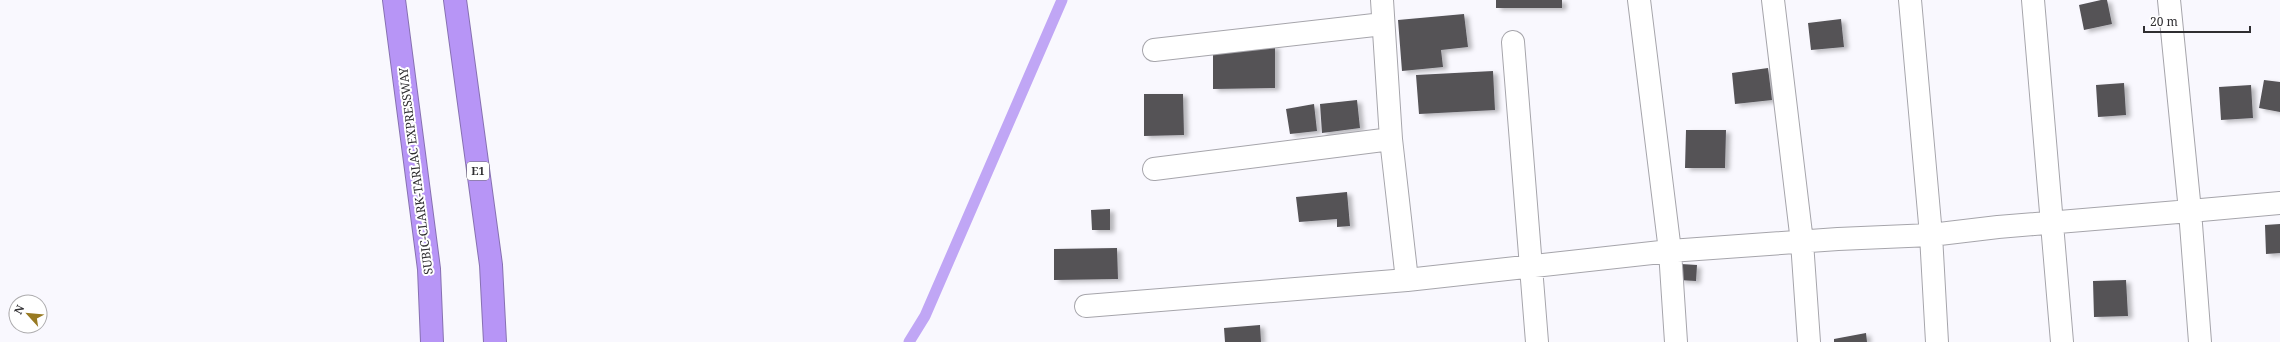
<svg xmlns="http://www.w3.org/2000/svg" width="2280" height="342" font-family="'Noto Serif',serif">
<defs>
<filter id="shadow"><feDropShadow dx="4.5" dy="2.5" stdDeviation="2" flood-color="#0004"/></filter>
</defs>
<rect width="100%" height="100%" fill="#f9f8fe"/>
<g fill="none" stroke-linecap="round" stroke-linejoin="round">
<!-- stream -->
<path stroke="#c0a6f5" stroke-width="11" d="M 909,342 L 925,316 L 1062,0"/>
</g>
<!-- building -->
<path fill="#545257" filter="url(#shadow)" d="M 1496,0 L 1562,0 L 1562,8 L 1496,8 Z
M 2101,0 L 2107,0 L 2112,24 L 2084,30 L 2079,5 Z
M 1464,14 L 1468,47 L 1441,50 L 1443,67 L 1402,71 L 1398,20 Z
M 1841,19 L 1844,47 L 1811,50 L 1808,23 Z
M 1275,46 L 1275,88 L 1213,89 L 1213,47 Z
M 1768,68 L 1772,100 L 1735,104 L 1732,73 Z
M 1493,71 L 1495,110 L 1419,114 L 1416,75 Z
M 2264,80 L 2280,82 L 2280,112 L 2259,108 Z
M 2124,83 L 2126,115 L 2098,117 L 2096,85 Z
M 2251,85 L 2253,118 L 2221,120 L 2219,87 Z
M 1144,94 L 1183,94 L 1184,135 L 1144,136 Z
M 1357,100 L 1360,128 L 1322,133 L 1320,104 Z
M 1314,104 L 1317,131 L 1290,134 L 1286,109 Z
M 1686,130 L 1726,130 L 1725,168 L 1685,168 Z
M 1347,192 L 1350,226 L 1337,227 L 1337,219 L 1299,222 L 1296,197 Z
M 1110,209 L 1110,230 L 1092,230 L 1091,210 Z
M 2280,224 L 2280,253 L 2266,254 L 2265,225 Z
M 1117,248 L 1118,279 L 1054,280 L 1054,249 Z
M 1681,264 L 1697,265 L 1696,281 L 1679,280 Z
M 2126,280 L 2128,316 L 2094,317 L 2093,281 Z
M 1260,325 L 1261,342 L 1225,342 L 1224,328 Z
M 1866,333 L 1867,342 L 1834,342 L 1834,339 Z"/>
<g fill="none" stroke-linecap="round" stroke-linejoin="round">
<defs>
<path id="street" d="M 1382,0 L 1391,139 L 1407,280
M 1773,0 L 1802,242 L 1809,342
M 1910,0 L 1931,235 L 1937,342
M 2033,0 L 2062,342
M 1513,42 L 1537,342
M 1154,50 L 1383,24
M 1154,169 L 1391,139
M 1086,306 L 1407,280 L 1670,251 L 1639,0
M 1676,342 L 1670,251 L 1838,239 L 1931,235 L 1998,227 L 2190,211 L 2169,0
M 2200,342 L 2190,211 L 2280,203"/>
<path id="highway" d="M 394,0 L 429,269 L 432,342
M 455,0 L 491,265 L 495,342"/>
</defs>
<!-- street casing -->
<use href="#street" stroke="#a6a5ab" stroke-width="24"/>
<!-- highway casing -->
<use href="#highway" stroke="#8771b1" stroke-width="24"/>
<!-- street -->
<use href="#street" stroke="#fff" stroke-width="22"/>
<!-- highway -->
<use href="#highway" stroke="#b795f6" stroke-width="22"/>
</g>
<g text-anchor="middle" stroke-width="4" stroke-linejoin="round" paint-order="stroke">
<!-- shield labels -->
<rect fill="#fff" stroke="#6d6d6f" stroke-width="1" x="467" y="162" width="22" height="18" rx="3"/>
<g font-size="11" font-weight="bold" fill="#2f2e31">
<text x="478" y="175">E1</text>
</g>
<!-- street labels -->
<g font-size="12" fill="#2f2e31" stroke="#fff">
<text transform="translate(416 171) rotate(-97)" y="4">SUBIC-CLARK-TARLAC EXPRESSWAY</text>
</g>
</g>
<!-- north arrow -->
<g transform="translate(28 314) rotate(297)"><circle r="19" fill="#ffffff" stroke="#acabad"/>
<path d="M0-3L7 15L0 10L-7 15Z" fill="#987a22"/>
<text y="-6" font-size="11" font-weight="bold" text-anchor="middle" fill="#2f2e31">N</text>
</g>
<!-- scale -->
<path d="M2144 26v6h106v-6" fill="none" stroke="#2f2e31" stroke-width="2"/>
<text x="2150" y="26" font-size="12" fill="#2f2e31" stroke="#ffffff" stroke-width="3" paint-order="stroke">20 m</text>
</svg>
